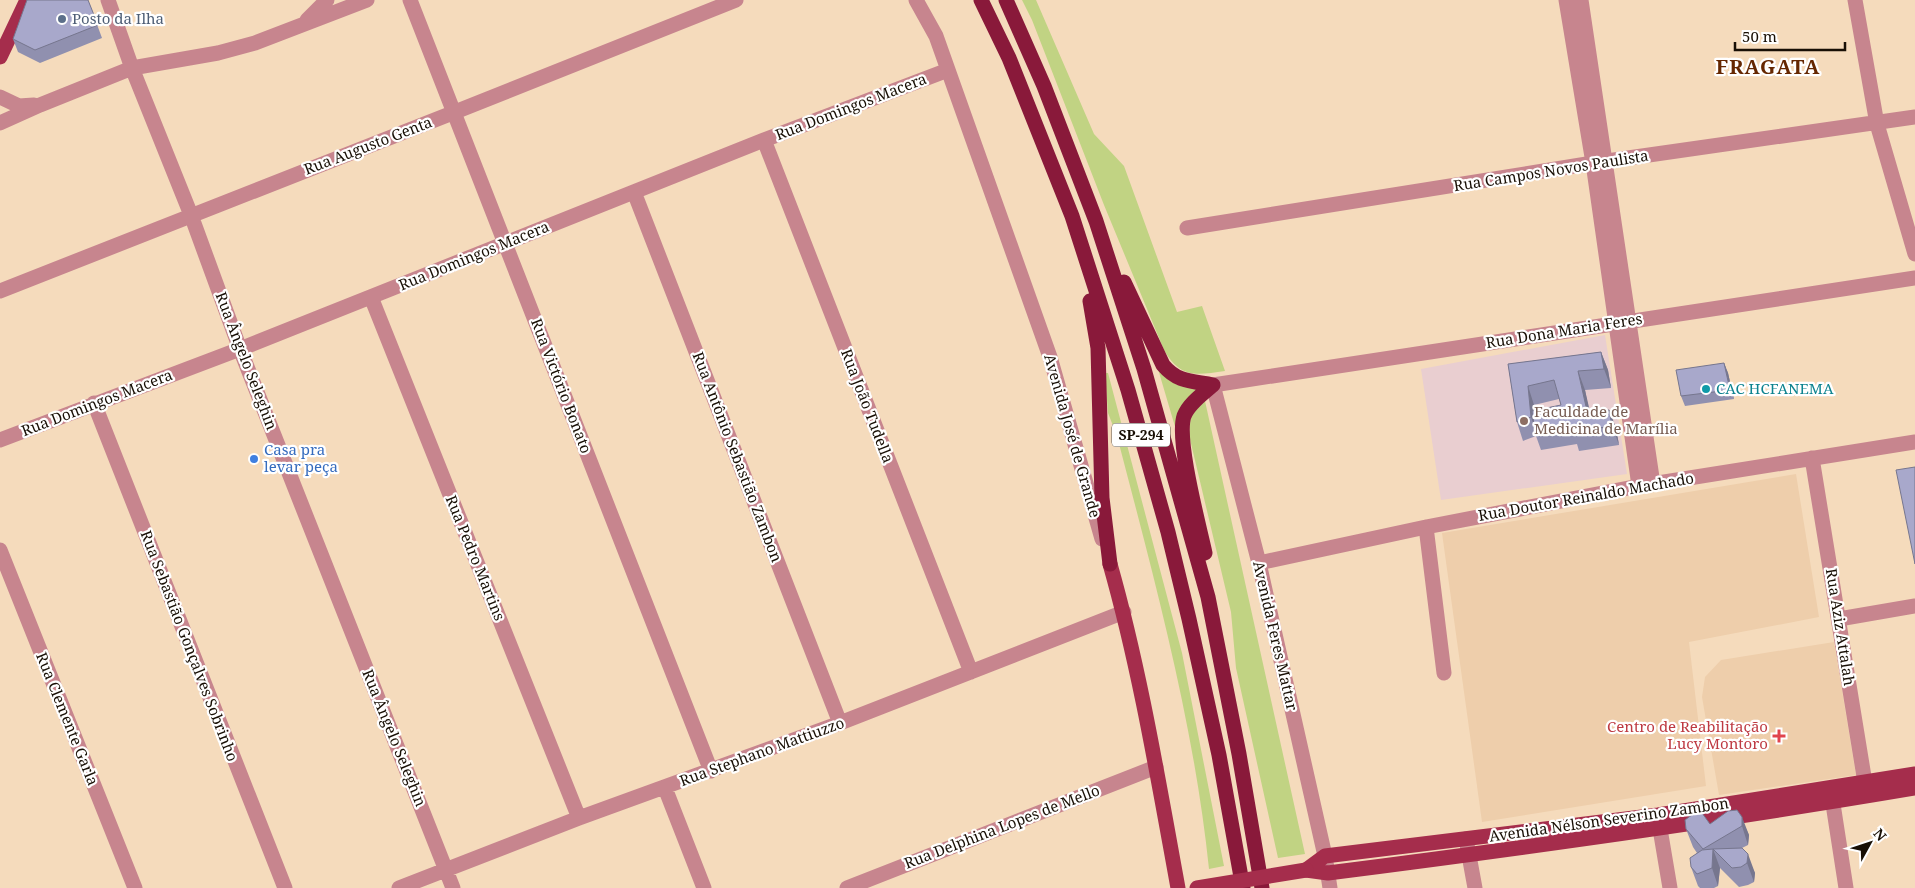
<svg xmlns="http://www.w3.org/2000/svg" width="1915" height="888" font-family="'Noto Serif',serif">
<rect width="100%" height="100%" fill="#f5dbbc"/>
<!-- built -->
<path fill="#eeceab" d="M 1796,474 L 1819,617 L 1689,642 L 1706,786 L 1482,822 L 1442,533 Z
M 1834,642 L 1856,775 L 1719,795 L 1702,697 L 1705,677 L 1721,660 Z"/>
<!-- education -->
<path fill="#e9ced0" d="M 1605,335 L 1627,474 L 1441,500 L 1421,369 Z"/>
<!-- green -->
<path fill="#c1d383" d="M 1022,0 L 1036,0 L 1094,134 L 1124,166 L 1177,312 L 1202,306 L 1225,371 C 1196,375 1181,379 1164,350 L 1104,205 L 1032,20 Z
M 1158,369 C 1173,385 1179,388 1201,388 C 1182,401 1180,407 1176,430 Z
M 1105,373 L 1108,373 L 1182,653 L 1224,866 L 1209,869 C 1194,723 1154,578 1117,436 L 1108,413 Z
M 1205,401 L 1305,854 L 1278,858 L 1236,668 L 1231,612 L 1189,435 L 1191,414 Z"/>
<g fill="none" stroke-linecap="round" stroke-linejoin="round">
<!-- minor -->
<path stroke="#c7858e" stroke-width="15" d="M 108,0 L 132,68 L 191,215 L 240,349 L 453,888
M 410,0 L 711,771
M 916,0 L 936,36 L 1050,357 L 1102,539
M 1566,0 L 1593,163 L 1639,486
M 1581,0 L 1653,484
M 1855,0 L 1877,124 L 1915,254
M 307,20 L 327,0
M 0,97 L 19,106 L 34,105
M 0,123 L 40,105 L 132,68 L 218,53 L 255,43 L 367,0
M 764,140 L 971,672
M 634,192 L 840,723
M 1187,228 L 1593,163 L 1915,117
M 0,291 L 455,112 L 736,0
M 371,297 L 579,818
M 94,403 L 285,888
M 0,440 L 240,349 L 764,140 L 948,70
M 1812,458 L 1867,795
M 1426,527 L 1444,673
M 0,550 L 135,888
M 1259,563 L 1426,527 L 1639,486 L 1915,442
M 1839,619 L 1915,606
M 665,788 L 704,888
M 1831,791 L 1846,888
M 1658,817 L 1670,888
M 1466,839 L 1475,888
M 399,888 L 579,818 L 840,723 L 1124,612
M 847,888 L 1156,767
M 1330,888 L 1325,856 L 1259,563 L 1213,385 L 1915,278"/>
<!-- major -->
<path stroke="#a52d4c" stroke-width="15" d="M 0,57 L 27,0
M 1110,564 C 1140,670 1158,779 1178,888
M 1306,870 L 1325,856 L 1658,815 L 1915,774
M 1306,870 L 1328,873 C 1524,848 1720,821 1915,788"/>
<!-- highway -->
<path stroke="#89193a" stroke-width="15" d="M 981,0 L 1009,58 L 1072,216 L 1128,390 L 1168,532 L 1189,619 L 1219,755 L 1243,888
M 1006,0 L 1044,86 L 1096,221 L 1144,369 L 1208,597 L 1239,754 L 1262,888
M 1124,282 L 1163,365 C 1178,383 1193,381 1213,385
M 1090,301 L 1098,348 L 1102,498 L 1110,564
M 1205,553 C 1199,525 1176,440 1184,416 C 1189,403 1204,393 1213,385"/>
<!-- major-bridge -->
<path stroke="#a52d4c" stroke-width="15" d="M 1197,888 L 1306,870"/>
</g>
<!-- wall -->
<path fill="#9090af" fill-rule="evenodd" d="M 88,0 L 102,38 L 40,63 L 18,52 L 13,39 Z
M 1601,352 L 1608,370 L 1611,388 L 1585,390 L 1589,411 L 1609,410 L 1616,428 L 1619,445 L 1579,451 L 1577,444 L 1541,450 L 1536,436 L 1523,441 L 1517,422 L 1508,364 ZM 1559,399 L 1561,405 L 1535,410 L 1534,405 Z
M 1724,363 L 1728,373 L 1734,399 L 1685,406 L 1681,396 Z
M 1737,810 L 1749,835 L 1748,845 L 1742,848 L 1755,873 L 1754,882 L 1748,885 L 1739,887 L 1720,868 L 1718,886 L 1714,888 L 1700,888 L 1698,886 L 1691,867 L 1697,853 L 1693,847 L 1686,829 L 1710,824 Z"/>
<!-- shaded-wall -->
<path fill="#76768e" d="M 1601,352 L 1608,370 L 1611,388 L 1604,369 Z
M 1724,363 L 1728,373 L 1734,399 L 1730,390 Z
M 1578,371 L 1585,390 L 1594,429 L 1587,411 Z
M 1528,386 L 1534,405 L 1537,431 L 1536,431 L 1531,417 Z
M 1609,410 L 1616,428 L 1619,445 L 1612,426 Z
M 1742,817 L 1749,835 L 1748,845 L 1742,826 Z
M 1713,849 L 1720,868 L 1718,886 L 1712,868 Z
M 1748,854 L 1755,873 L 1754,882 L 1747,863 Z"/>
<!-- building -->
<path fill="#a8a8cb" stroke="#76768e" d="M 27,0 L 88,0 L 98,25 L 35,50 L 13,39 Z
M 1601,352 L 1604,369 L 1578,371 L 1587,411 L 1609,410 L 1612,426 L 1573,432 L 1570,426 L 1535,431 L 1532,411 L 1561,405 L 1554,380 L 1528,386 L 1531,417 L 1517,422 L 1508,364 Z
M 1724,363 L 1730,390 L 1681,396 L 1676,370 Z
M 1915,467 L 1915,564 L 1896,470 Z
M 1737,810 L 1742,817 L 1742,826 L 1703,849 L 1686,829 L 1685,820 L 1693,814 L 1702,813 L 1710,824 L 1728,811 Z
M 1742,848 L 1748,854 L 1747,863 L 1741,867 L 1732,868 L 1713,849 Z
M 1713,849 L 1712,868 L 1697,874 L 1691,867 L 1690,858 L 1702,850 Z"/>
<!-- markers -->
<circle fill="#5c6f8a" stroke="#fff" stroke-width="2" cx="62" cy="19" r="5"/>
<circle fill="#0f9aa8" stroke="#fff" stroke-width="2" cx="1706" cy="389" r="5"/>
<circle fill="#8d6e63" stroke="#fff" stroke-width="2" cx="1524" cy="421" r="5"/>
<circle fill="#3f7fe0" stroke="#fff" stroke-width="2" cx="254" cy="459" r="5"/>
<path fill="#e0444e" stroke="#fff" stroke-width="2" d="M1776.5 728.5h5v5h5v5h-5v5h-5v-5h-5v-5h5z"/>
<g text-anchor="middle" stroke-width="4.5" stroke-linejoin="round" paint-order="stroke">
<!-- shield labels -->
<rect fill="#fff" stroke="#5d5750" stroke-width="1" x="1112" y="423.5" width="58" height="23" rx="4"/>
<g font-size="14" font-weight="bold" fill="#180f05">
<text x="1141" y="440">SP-294</text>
</g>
<!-- service labels -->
<g font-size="15" fill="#4e5e75" stroke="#fff" text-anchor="start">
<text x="72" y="24">Posto da Ilha</text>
</g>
<!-- street labels -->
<g font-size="15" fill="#180f05" stroke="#fff">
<text transform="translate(851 107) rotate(-21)" y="5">Rua Domingos Macera</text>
<text transform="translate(368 146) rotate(-21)" y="5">Rua Augusto Genta</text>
<text transform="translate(1551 171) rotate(-9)" y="5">Rua Campos Novos Paulista</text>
<text transform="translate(474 256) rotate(-22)" y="5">Rua Domingos Macera</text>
<text transform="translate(1564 331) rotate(-9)" y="5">Rua Dona Maria Feres</text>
<text transform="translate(246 361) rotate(69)" y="5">Rua Ângelo Seleghin</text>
<text transform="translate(561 386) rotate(69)" y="5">Rua Victório Bonato</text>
<text transform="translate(97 403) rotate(-21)" y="5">Rua Domingos Macera</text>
<text transform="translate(867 406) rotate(69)" y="5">Rua João Tudella</text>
<text transform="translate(1072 436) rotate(74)" y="5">Avenida José de Grande</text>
<text transform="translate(737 457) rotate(69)" y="5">Rua Antônio Sebastião Zambon</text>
<text transform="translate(1586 497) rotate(-10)" y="5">Rua Doutor Reinaldo Machado</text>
<text transform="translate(475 558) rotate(68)" y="5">Rua Pedro Martins</text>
<text transform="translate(1840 627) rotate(81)" y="5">Rua Aziz Attalah</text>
<text transform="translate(1275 636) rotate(77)" y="5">Avenida Feres Mattar</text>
<text transform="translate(189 646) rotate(69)" y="5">Rua Sebastião Gonçalves Sobrinho</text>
<text transform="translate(67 719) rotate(68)" y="5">Rua Clemente Garla</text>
<text transform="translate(394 738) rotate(68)" y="5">Rua Ângelo Seleghin</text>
<text transform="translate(762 752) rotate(-20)" y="5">Rua Stephano Mattiuzzo</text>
<text transform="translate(1609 820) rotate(-8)" y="5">Avenida Nélson Severino Zambon</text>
<text transform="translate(1002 827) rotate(-21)" y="5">Rua Delphina Lopes de Mello</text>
</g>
<!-- culture labels -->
<g font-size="15" fill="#0d838f" stroke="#fff" text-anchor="start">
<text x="1716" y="394">CAC HCFANEMA</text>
</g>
<!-- education labels -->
<g font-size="15" fill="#785e54" stroke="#fff" text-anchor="start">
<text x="1534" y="417">Faculdade de<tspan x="1534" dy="17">Medicina de Marília</tspan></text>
</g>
<!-- shop labels -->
<g font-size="15" fill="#366cbe" stroke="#fff" text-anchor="start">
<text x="264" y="455">Casa pra<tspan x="264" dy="17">levar peça</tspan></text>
</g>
<!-- health labels -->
<g font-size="15" fill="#be3a42" stroke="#fff" text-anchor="end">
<text x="1768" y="732">Centro de Reabilitação<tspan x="1768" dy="17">Lucy Montoro</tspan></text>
</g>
<!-- district labels -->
<g font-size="20" font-weight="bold" letter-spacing="1" fill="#652701" stroke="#fff">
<text x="1768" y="74">FRAGATA</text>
</g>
</g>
<!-- north arrow -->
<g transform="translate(1870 843) rotate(50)" stroke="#ffffff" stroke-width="4" paint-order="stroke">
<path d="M0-4L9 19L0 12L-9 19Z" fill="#180f05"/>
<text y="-8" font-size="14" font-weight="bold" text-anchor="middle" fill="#180f05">N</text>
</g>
<!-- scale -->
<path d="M1735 42v8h110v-8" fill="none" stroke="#180f05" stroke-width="2.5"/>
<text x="1742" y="42" font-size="15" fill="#180f05" stroke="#ffffff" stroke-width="4" paint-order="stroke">50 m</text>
</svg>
